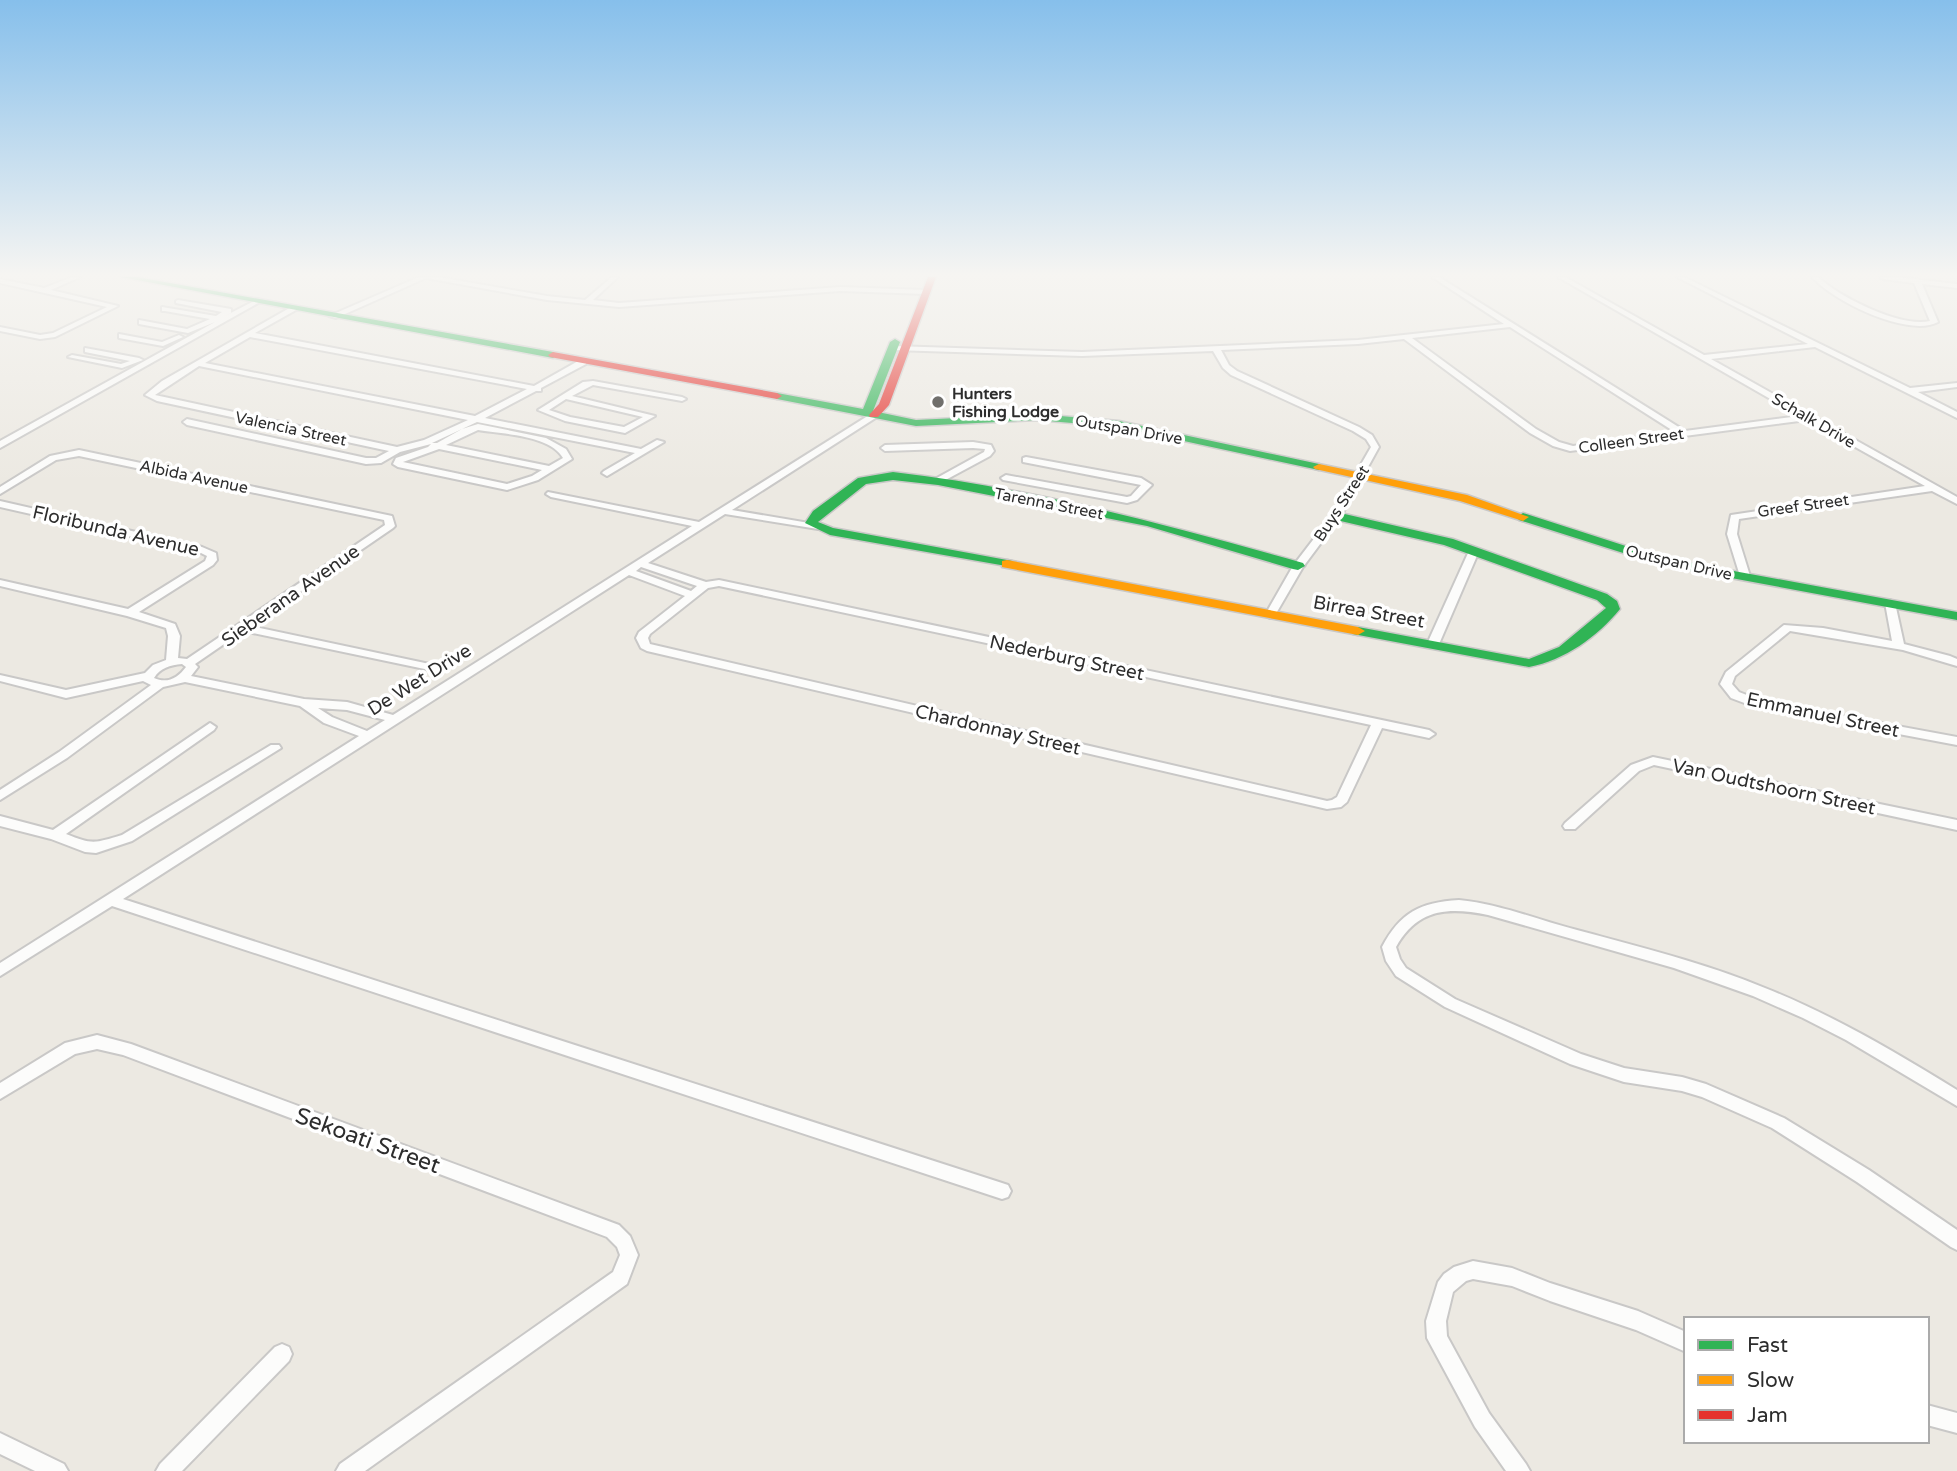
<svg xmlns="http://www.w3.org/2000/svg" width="1957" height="1471" font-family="'Varela Round',sans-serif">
<rect width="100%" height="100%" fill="#ece9e2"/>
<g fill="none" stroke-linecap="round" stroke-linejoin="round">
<defs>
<path id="street" d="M 72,277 L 80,277 L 51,290 L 118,306 L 55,337 L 40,339 L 0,331 L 0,327 L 40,335 L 53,333 L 107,307 L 0,283 L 0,279 L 44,288 Z
M 419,277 L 438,277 L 547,296 L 585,300 L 612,277 L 618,277 L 593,300 L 619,303 L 840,287 L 926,290 L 929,292 L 926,294 L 840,291 L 619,307 L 547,300 L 426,278 L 336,318 L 329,316 Z
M 1432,277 L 1439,277 L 1685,431 L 1800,416 L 1558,277 L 1565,277 L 1704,355 L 1808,344 L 1677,277 L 1684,277 L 1910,388 L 1957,383 L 1957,387 L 1918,392 L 1957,412 L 1957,418 L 1815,347 L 1711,359 L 1957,497 L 1957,504 L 1932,491 L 1739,519 L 1737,534 L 1750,576 L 1745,579 L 1740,576 L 1727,534 L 1731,515 L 1925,486 L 1807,420 L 1570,451 L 1553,446 L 1530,433 L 1404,339 L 1358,344 L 1221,350 L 1229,365 L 1237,371 L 1359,427 L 1372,435 L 1379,447 L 1341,516 L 1303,567 L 1274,617 L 1270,618 L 1265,615 L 1293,566 L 1332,515 L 1371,447 L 1366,439 L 1353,431 L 1231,375 L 1223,368 L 1213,351 L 1082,356 L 893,350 L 889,348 L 893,346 L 1082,352 L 1358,340 L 1504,324 ZM 1510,327 L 1675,432 L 1573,446 L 1559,442 L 1536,429 L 1412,338 Z
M 1812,277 L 1818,277 C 1839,297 1901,328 1930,321 L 1914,283 L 1883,279 L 1880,277 L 1896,277 L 1957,284 L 1957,288 L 1922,284 L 1938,322 C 1908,338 1833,301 1812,277 Z
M 258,299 L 260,300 L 260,302 L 0,448 L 0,441 L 215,322 L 188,333 L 139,324 L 139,320 L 187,329 L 210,319 L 165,311 L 162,311 L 162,307 L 216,316 L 222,312 L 176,303 L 176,301 L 178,300 L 231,309 L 231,313 L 223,317 Z
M 293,306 L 297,308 L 296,310 L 255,333 L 534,386 L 580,360 L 586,360 L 586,364 L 541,388 L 541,391 L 536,391 L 485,418 L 641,449 L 657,440 L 664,442 L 607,476 L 602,473 L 604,471 L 635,453 L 477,422 L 432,443 L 437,443 L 462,429 L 478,424 L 546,438 L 566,449 L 572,459 L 538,480 L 507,490 L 398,467 L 393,464 L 396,458 L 428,447 L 431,444 L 400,452 L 381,463 L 366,464 L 187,425 L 183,422 L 187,419 L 366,458 L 376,458 L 389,451 L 157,401 L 145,395 L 162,381 ZM 250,337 L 527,389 L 475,416 L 205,363 ZM 199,366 L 468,420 L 424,440 L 397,447 L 155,395 ZM 478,430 C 502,434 550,435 563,458 L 549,466 L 446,445 ZM 439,449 L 542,470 L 532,476 L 507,484 L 403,462 Z
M 119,334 L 162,342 L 179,335 L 183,337 L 163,346 L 119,338 Z
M 85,348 L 139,358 L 143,360 L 122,368 L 68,357 L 72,355 L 121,364 L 130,361 L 85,352 Z
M 593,381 L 682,397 L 686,399 L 682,401 L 593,385 L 572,396 L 655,416 L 625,433 L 565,421 L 538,410 L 583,382 ZM 566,399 L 643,417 L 624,427 L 570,417 L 549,410 Z
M 874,412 L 877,413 L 877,417 L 732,510 L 815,524 L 818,525 L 818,529 L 725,514 L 648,563 L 706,582 L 719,580 L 1429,730 L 1435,734 L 1429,738 L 1382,728 L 1347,802 L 1341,807 L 1327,809 L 647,651 L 641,648 L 636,638 L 639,632 L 685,596 L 629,575 L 123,899 L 1002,1183 L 1008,1185 L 1011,1191 L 1008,1197 L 1002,1199 L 112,906 L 0,976 L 0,963 L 359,736 L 324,723 L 300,706 L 185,682 L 163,687 L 67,758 L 0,800 L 0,790 L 59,752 L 151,685 L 143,681 L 66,698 L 0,681 L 0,675 L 66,690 L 145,673 L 153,665 L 166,660 L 168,636 L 166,628 L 127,616 L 0,586 L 0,580 L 128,609 L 205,561 L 207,556 L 199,552 L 0,507 L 0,501 L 202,547 L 216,553 L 217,560 L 213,565 L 139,612 L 175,624 L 180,636 L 178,658 L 187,659 L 385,525 L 384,520 L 79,456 L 56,460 L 0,494 L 0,487 L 50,456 L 79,450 L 392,516 L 395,526 L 393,528 L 250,626 L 439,666 L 443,667 L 445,669 L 443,671 L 439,672 L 243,631 L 195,664 L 198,667 L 191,676 L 304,699 L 347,702 L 393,715 L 692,526 L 551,497 L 546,494 L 548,492 L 699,522 ZM 641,567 L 697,586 L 691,591 L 636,571 ZM 719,586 L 1371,725 L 1337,797 L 1332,800 L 1327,801 L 650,644 L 648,638 L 650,634 L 708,588 ZM 182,664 L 186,667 C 178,678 167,684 154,678 C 160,668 170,665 182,664 ZM 318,708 L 347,710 L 385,720 L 367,731 L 332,717 Z
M 973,442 L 991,445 L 994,451 L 990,456 L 938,484 L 933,481 L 935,479 L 984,452 L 985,449 L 973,448 L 885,451 L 881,448 L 885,445 Z
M 1026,457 L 1141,478 L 1152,485 L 1137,500 L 1127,503 L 1003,480 L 1001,478 L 1006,475 L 1127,497 L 1131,496 L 1141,485 L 1023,462 L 1023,458 Z
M 1474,548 L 1479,551 L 1439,644 L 1433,647 L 1429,646 L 1427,644 L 1469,551 Z
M 1890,600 L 1895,603 L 1904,644 L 1950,656 L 1957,659 L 1957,666 L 1903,650 L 1790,631 L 1735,676 L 1732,684 L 1739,692 L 1762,701 L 1957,737 L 1957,745 L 1755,707 L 1731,698 L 1720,684 L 1726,672 L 1784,625 L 1823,628 L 1892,641 L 1885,603 Z
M 210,723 L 216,727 L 214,730 L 66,834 C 93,845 95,843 122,835 L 271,745 L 279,745 L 281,748 L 132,841 L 96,853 L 85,852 L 51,839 L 0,826 L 0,816 L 53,830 Z
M 1653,757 L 1957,820 L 1957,830 L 1654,765 L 1639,771 L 1575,829 L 1565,829 L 1563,826 L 1565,823 L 1631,765 Z
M 1459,900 C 1500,904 1538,920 1577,930 C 1640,947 1705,963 1765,988 C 1833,1015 1895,1052 1957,1090 L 1957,1106 L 1846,1040 L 1803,1018 L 1753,996 L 1674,968 L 1488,915 C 1449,907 1418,908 1396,947 L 1400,959 L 1406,968 L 1455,999 L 1581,1054 L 1624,1068 L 1682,1077 L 1706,1084 L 1784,1118 L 1869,1170 L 1957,1230 L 1957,1250 L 1951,1247 L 1857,1182 L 1772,1128 L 1702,1097 L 1682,1091 L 1624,1082 L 1570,1064 L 1445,1007 L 1396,976 L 1386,961 L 1382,947 C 1400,913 1420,902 1459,900 Z
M 97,1035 L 131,1044 L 619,1225 L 630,1236 L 638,1255 L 627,1284 L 365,1471 L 336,1471 L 340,1464 L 613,1272 L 620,1255 L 617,1247 L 607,1237 L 123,1055 L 97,1049 L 75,1054 L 0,1099 L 0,1083 L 65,1043 Z
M 1473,1261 L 1512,1268 L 1550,1283 L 1638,1311 L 1686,1332 L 1686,1352 L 1636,1330 L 1550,1301 L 1512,1286 L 1473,1279 L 1466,1281 L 1453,1292 L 1446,1321 L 1447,1336 L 1489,1413 L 1526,1464 L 1530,1471 L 1506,1471 L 1475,1427 L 1427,1338 L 1426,1321 L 1438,1282 L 1444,1274 L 1454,1267 Z
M 282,1344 L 289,1347 L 292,1354 L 289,1361 L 182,1471 L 156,1471 L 160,1464 L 275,1347 Z
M 1927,1405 L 1957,1413 L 1957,1433 L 1927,1425 Z
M 0,1433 L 64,1464 L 68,1471 L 35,1471 L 0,1454 Z"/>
<path id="fast" d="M 121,277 L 137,277 L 553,352 L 558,355 L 553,358 Z
M 895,339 L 900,342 L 873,411 L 916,420 L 1037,414 L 1119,421 L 1319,464 L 1325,467 L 1319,470 L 1119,427 L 1037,420 L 916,426 L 777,399 L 772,396 L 777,393 L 863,409 L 890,342 Z
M 893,472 C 1032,488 1168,525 1303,563 L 1305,566 L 1298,570 L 1293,569 L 1147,526 L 938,485 L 893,480 L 866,484 L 818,522 L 833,528 L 1007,560 L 1012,561 L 1012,567 L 830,535 L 805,523 L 813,511 L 858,478 Z
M 1336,512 L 1453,539 L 1607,594 L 1617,601 L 1620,609 C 1597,637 1565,660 1529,667 L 1353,634 L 1351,631 L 1358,627 L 1529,659 L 1559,647 L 1606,608 L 1597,600 L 1444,545 L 1332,519 L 1332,513 Z
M 1523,513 L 1663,558 L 1957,612 L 1957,620 L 1661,565 L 1519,520 L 1517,517 Z"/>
<path id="slow" d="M 1319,464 L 1467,495 L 1529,517 L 1523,521 L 1460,501 L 1315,469 L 1313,467 Z
M 1007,560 L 1358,627 L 1365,631 L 1358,635 L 1002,567 L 1002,561 Z"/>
<path id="jam" d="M 928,277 L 936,277 L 889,405 L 878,417 L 870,417 L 869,415 L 879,404 Z
M 553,352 L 777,393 L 782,396 L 777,399 L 550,357 L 548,355 Z"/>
</defs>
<!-- street casing -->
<use href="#street" stroke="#c9c8c7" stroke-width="4"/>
<!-- fast casing -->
<use href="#fast" stroke="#c9c8c7" stroke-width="3"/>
<!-- slow casing -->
<use href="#slow" stroke="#c9c8c7" stroke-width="3"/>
<!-- jam casing -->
<use href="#jam" stroke="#c9c8c7" stroke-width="3"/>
<!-- street -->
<use href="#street" fill="#fcfcfb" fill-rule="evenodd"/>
<!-- fast -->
<use href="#fast" fill="#30b455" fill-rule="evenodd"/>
<!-- slow -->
<use href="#slow" fill="#ff9f0a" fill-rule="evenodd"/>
<!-- jam -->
<use href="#jam" fill="#e5322d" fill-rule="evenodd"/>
</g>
<!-- sky -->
<linearGradient id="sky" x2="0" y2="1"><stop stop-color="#86bfeb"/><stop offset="0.57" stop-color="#f6f5f2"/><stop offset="1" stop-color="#f6f5f2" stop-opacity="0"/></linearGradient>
<rect width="1957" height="482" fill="url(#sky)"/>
<!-- markers -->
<circle fill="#706f6c" stroke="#fff" stroke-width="2.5" cx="938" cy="402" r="7"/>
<g text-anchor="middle" stroke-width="7" stroke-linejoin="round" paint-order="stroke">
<!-- far-poi labels -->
<g font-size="16" font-weight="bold" fill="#2d2d2d" stroke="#fff" text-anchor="start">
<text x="952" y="399">Hunters<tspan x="952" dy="18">Fishing Lodge</tspan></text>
</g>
<!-- far-street labels -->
<g font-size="16" fill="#2d2d2d" stroke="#fff">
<text transform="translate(1814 420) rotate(30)" y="6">Schalk Drive</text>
<text transform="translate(291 428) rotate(12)" y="6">Valencia Street</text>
<text transform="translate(1129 429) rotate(10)" y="6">Outspan Drive</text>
<text transform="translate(1631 440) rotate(-8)" y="6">Colleen Street</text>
<text transform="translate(194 476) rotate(12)" y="6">Albida Avenue</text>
<text transform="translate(1049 503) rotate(11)" y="6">Tarenna Street</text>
<text transform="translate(1341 503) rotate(-57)" y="6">Buys Street</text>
<text transform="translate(1803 505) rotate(-8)" y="6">Greef Street</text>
<text transform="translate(1679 562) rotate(13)" y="6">Outspan Drive</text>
</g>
<!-- street labels -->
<g font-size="19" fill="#2d2d2d" stroke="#fff">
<text transform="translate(116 530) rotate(13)" y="7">Floribunda Avenue</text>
<text transform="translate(290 595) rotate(-35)" y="7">Sieberana Avenue</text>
<text transform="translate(1369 611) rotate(10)" y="7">Birrea Street</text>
<text transform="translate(1067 657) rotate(12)" y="7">Nederburg Street</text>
<text transform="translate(419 679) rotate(-32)" y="7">De Wet Drive</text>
<text transform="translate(1823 714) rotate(12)" y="7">Emmanuel Street</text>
<text transform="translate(998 729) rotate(13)" y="7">Chardonnay Street</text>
<text transform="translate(1774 786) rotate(12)" y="7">Van Oudtshoorn Street</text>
</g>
<!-- near-street labels -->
<g font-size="23" fill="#2d2d2d" stroke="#fff">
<text transform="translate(368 1140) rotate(20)" y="8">Sekoati Street</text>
</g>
</g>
<!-- legend -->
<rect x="1684" y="1317" width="245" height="126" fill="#ffffff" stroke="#ababab" stroke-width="2"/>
<rect x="1698" y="1340" width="35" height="10" fill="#30b455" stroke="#ababab" stroke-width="2"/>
<text x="1747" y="1352" font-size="21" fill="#2d2d2d">Fast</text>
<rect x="1698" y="1375" width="35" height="10" fill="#ff9f0a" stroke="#ababab" stroke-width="2"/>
<text x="1747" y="1387" font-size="21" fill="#2d2d2d">Slow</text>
<rect x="1698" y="1410" width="35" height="10" fill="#e5322d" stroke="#ababab" stroke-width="2"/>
<text x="1747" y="1422" font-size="21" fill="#2d2d2d">Jam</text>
</svg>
